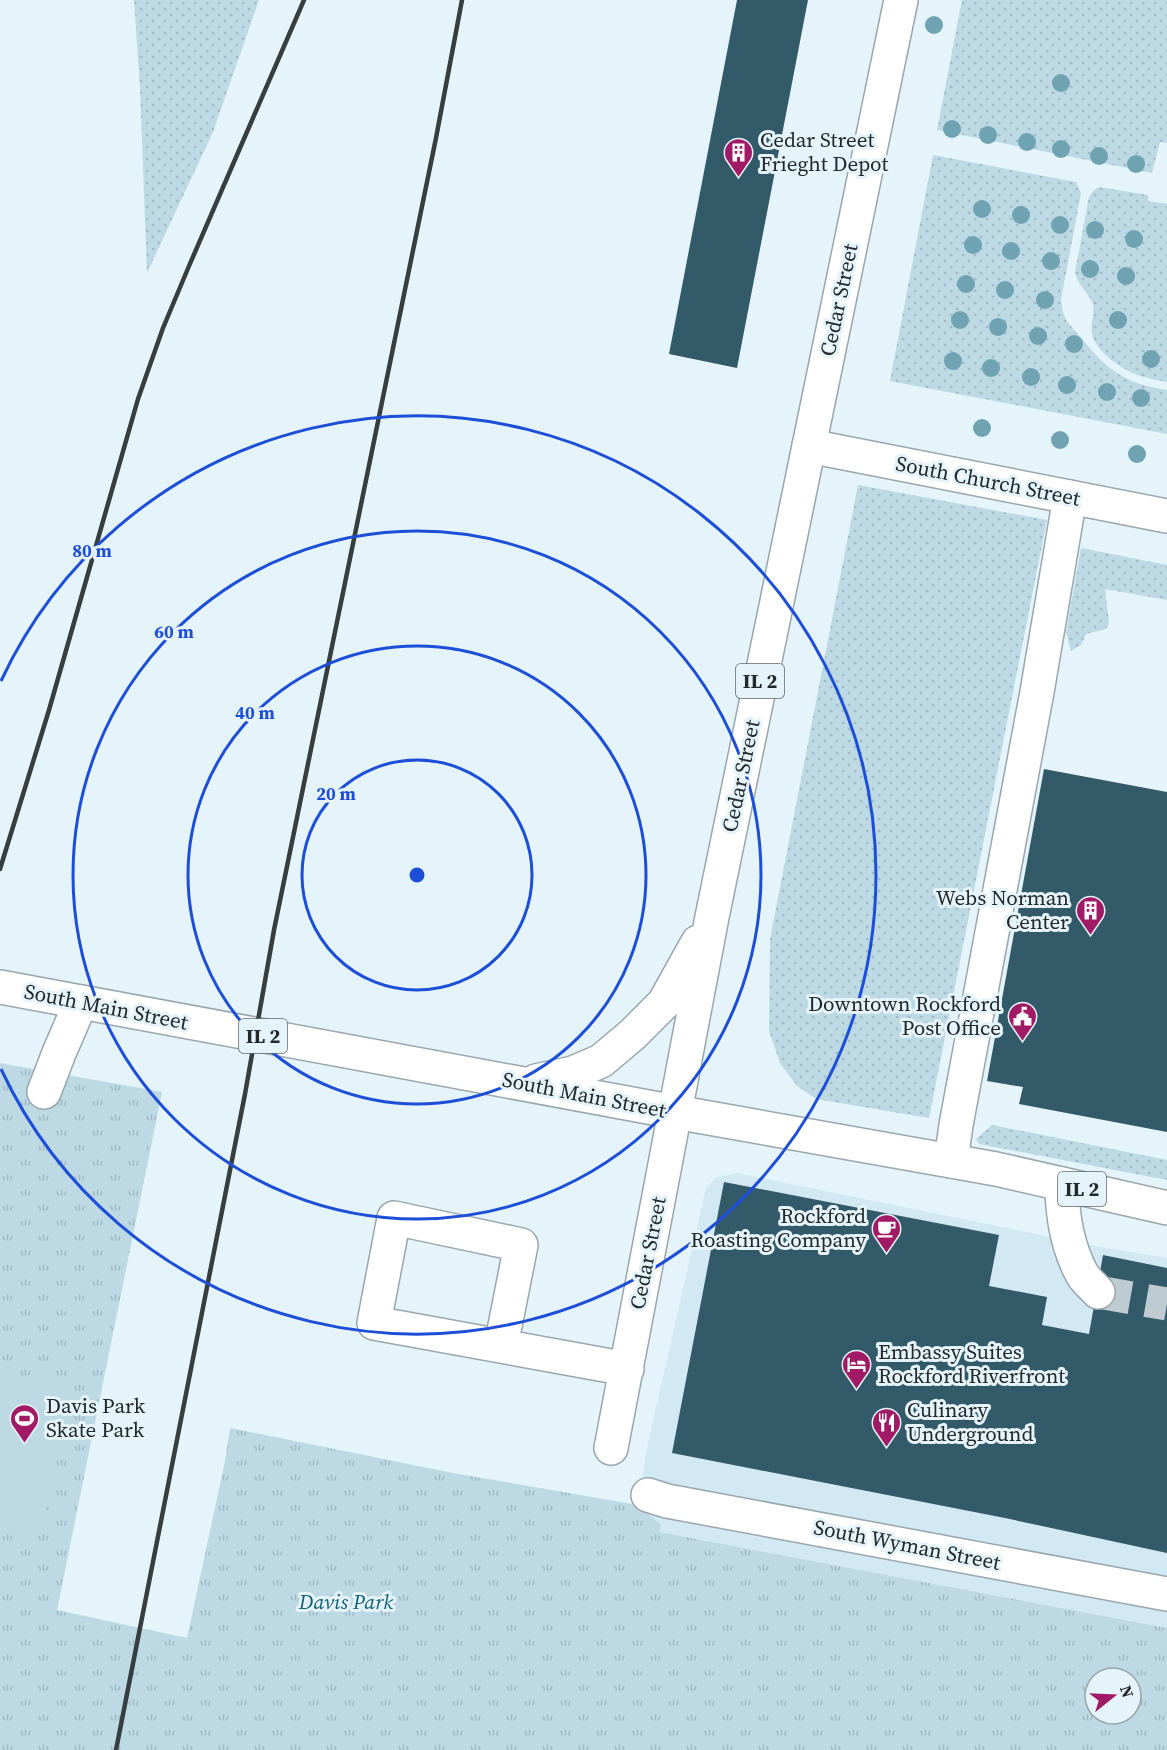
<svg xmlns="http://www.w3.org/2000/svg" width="1167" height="1750" font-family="'Source Serif 4',serif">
<defs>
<pattern id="grass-dots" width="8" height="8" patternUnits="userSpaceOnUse" patternTransform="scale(1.5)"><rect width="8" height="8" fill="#bcd9e4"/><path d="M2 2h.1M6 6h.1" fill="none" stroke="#a1bac4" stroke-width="1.8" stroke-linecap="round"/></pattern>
<pattern id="park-tufts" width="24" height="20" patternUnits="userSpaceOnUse" patternTransform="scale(1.5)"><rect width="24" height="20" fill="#bcd9e4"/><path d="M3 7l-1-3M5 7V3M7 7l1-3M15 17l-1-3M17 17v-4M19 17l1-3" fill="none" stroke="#a1bac4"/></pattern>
</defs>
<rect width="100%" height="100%" fill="#e5f4fa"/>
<!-- built -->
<path fill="#d2e9f3" d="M 737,1173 L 1101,1247 L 1167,1258 L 1167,1628 L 659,1532 L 638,1505 L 647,1447 L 706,1188 L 715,1178 Z"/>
<!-- grass -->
<path fill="url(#grass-dots)" d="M 134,0 L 259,0 L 213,132 L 147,273 L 140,88 Z
M 962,0 L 1167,0 L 1167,143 L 1160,142 L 1152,173 L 937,130 Z
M 933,155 L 1076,182 L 1081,193 L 1061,299 C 1063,321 1068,322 1082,339 C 1107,370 1126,384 1167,390 L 1167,434 L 890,381 Z
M 1099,187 L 1148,195 L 1148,201 L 1167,204 L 1167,382 C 1157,380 1145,378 1135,374 C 1119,367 1095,351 1092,333 C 1090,323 1095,314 1093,305 C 1089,292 1077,285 1075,272 L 1089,197 L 1093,191 Z
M 858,485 L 1047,520 L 929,1118 L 816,1099 L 797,1086 L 780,1063 L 769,1031 L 770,939 Z
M 1081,548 L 1167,565 L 1167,600 L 1105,589 L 1109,623 L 1106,629 L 1086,634 L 1081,645 L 1071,651 L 1066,632 Z
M 992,1125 L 1167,1160 L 1167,1180 L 979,1144 L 976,1139 Z"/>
<!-- park -->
<path fill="url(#park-tufts)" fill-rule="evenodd" d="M 0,1063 L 162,1092 L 57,1610 L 187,1638 L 225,1461 L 230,1428 L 453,1473 L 638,1505 L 661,1525 L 659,1532 L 1167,1628 L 1167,1750 L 0,1750 ZM 1095,1678 L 1131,1678 L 1131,1714 L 1095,1714 Z"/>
<!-- pitch -->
<path fill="#bcd9e4" d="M 33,1374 L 74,1392 L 57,1421 L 45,1465 L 64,1476 L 32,1536 L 4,1520 L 0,1521 L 0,1383 Z"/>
<!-- building -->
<path fill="#335a68" d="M 737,0 L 808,0 L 737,368 L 669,354 Z
M 1044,769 L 1167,792 L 1167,1132 L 1019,1104 L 1023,1087 L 987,1081 Z
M 724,1182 L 999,1235 L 989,1286 L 1047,1297 L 1042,1325 L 1089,1334 L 1103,1255 L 1167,1268 L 1167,1553 L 1005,1518 L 672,1453 Z"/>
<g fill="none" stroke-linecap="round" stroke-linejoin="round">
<!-- minor-tunnel -->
<path stroke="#becbd1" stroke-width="33" stroke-dasharray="33 16" stroke-linecap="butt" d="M 1098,1292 L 1167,1304"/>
<defs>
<path id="minor" d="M 809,446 L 901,0
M 44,1092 L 59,1053 L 81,1002
M 951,1161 L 956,1125 L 1037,692 L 1070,497
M 1062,1184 C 1062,1216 1067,1246 1082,1274 C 1086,1281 1093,1286 1098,1292
M 501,1346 L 521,1245 L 394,1218 L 374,1323 L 627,1369
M 611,1448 L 675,1112
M 648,1495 L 667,1501 L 1167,1594"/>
<path id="major" d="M 0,987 L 675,1112 L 996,1169 L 1167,1208
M 536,1081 L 573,1073 L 601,1061 L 632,1035 L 664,1003 L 698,942
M 675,1112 L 712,917 L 809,446 L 1167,516"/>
</defs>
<!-- minor casing -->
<use href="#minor" stroke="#99a7ad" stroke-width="36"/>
<!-- major casing -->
<use href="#major" stroke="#99a7ad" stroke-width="36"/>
<!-- minor -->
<use href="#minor" stroke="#fff" stroke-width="33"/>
<!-- major -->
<use href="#major" stroke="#fff" stroke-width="33"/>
<!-- rail -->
<path stroke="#373e40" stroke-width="4.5" d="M 0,869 L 49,710 L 138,399 L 163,328 L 189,266 L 304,0
M 116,1750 L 245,1094 L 274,930 L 436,138 L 462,0"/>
</g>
<!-- trees -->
<g fill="#70a3b2">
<circle cx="934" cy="25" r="9"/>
<circle cx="1061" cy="83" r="9"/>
<circle cx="952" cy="129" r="9"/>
<circle cx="988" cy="135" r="9"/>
<circle cx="1027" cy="142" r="9"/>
<circle cx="1061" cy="149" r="9"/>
<circle cx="1099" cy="156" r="9"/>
<circle cx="1136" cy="164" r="9"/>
<circle cx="982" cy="209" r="9"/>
<circle cx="1021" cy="215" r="9"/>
<circle cx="1060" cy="225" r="9"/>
<circle cx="1095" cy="230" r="9"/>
<circle cx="1134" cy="239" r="9"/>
<circle cx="973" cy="245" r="9"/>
<circle cx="1011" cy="251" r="9"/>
<circle cx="1051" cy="261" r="9"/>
<circle cx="1090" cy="269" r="9"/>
<circle cx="1126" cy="276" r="9"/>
<circle cx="966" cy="284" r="9"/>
<circle cx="1005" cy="290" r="9"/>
<circle cx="1045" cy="300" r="9"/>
<circle cx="960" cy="320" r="9"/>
<circle cx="1118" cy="320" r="9"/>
<circle cx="998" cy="327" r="9"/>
<circle cx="1038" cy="336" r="9"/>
<circle cx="1074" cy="344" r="9"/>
<circle cx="1151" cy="359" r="9"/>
<circle cx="953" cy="361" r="9"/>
<circle cx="991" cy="368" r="9"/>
<circle cx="1031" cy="377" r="9"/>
<circle cx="1067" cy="385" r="9"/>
<circle cx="1107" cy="392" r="9"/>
<circle cx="1141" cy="398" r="9"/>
<circle cx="982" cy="428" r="9"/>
<circle cx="1060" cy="440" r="9"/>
<circle cx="1137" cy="454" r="9"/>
</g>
<!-- distance rings -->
<g fill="none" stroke="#1d4ed8" stroke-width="3">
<circle cx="417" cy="875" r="115"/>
<circle cx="417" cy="875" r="229"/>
<circle cx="417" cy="875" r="344"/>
<path d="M1 681A459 459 0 1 1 1 1069"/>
</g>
<!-- icons -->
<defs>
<symbol id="building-pin" viewBox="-11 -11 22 30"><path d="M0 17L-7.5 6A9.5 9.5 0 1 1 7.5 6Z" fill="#a11a66" stroke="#e5f4fa"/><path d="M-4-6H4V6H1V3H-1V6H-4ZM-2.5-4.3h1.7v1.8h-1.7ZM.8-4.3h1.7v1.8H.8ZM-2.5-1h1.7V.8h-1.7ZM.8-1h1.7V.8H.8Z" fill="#fff"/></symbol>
<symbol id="civic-pin" viewBox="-11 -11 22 30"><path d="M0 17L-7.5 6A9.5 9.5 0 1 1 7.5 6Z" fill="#a11a66" stroke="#e5f4fa"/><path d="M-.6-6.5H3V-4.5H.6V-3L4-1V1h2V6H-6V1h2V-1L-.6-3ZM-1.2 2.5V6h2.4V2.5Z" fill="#fff"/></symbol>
<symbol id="cafe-pin" viewBox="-11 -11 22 30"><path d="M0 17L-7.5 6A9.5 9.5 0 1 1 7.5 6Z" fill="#a11a66" stroke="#e5f4fa"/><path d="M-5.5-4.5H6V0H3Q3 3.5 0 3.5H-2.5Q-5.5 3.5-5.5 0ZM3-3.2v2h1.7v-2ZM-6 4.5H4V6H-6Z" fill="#fff"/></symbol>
<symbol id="hotel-pin" viewBox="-11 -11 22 30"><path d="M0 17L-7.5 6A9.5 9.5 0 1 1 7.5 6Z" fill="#a11a66" stroke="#e5f4fa"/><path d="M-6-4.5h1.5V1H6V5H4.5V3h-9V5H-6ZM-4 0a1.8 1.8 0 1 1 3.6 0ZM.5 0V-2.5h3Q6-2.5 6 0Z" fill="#fff"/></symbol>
<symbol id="stadium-pin" viewBox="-11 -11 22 30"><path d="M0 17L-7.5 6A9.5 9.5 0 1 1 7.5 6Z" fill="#a11a66" stroke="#e5f4fa"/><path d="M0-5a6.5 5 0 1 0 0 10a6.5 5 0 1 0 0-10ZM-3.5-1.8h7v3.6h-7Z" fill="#fff"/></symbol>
<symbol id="restaurant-pin" viewBox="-11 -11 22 30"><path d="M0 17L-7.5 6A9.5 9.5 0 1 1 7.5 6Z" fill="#a11a66" stroke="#e5f4fa"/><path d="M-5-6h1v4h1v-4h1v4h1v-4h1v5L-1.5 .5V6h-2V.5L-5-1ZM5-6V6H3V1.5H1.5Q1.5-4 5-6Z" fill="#fff"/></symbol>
</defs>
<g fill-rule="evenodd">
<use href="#building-pin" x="722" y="136" width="33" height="45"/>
<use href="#building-pin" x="1074" y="894" width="33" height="45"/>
<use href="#civic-pin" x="1006" y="1000" width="33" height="45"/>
<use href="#cafe-pin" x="870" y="1212" width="33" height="45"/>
<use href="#hotel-pin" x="840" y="1348" width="33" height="45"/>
<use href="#stadium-pin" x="8" y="1402" width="33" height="45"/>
<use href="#restaurant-pin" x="870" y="1406" width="33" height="45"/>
</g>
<g text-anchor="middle" stroke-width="6" stroke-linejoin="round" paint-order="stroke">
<!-- shield labels -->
<g fill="#e5f4fa" stroke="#5d6669" stroke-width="1.5">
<rect x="736" y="664" width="48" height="34" rx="4.5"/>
<rect x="239" y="1019" width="48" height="34" rx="4.5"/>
<rect x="1058" y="1172" width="48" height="34" rx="4.5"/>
</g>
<g font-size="20" font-weight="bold" fill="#23292b">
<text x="760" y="688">IL 2</text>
<text x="263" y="1043">IL 2</text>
<text x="1082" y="1196">IL 2</text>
</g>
<!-- poi labels -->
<g font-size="21" fill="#23292b" stroke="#e5f4fa" text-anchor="start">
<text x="760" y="147">Cedar Street<tspan x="760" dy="24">Frieght Depot</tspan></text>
<text x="1069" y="905" text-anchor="end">Webs Norman<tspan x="1069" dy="24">Center</tspan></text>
<text x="1001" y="1011" text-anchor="end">Downtown Rockford<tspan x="1001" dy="24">Post Office</tspan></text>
<text x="866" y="1223" text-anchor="end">Rockford<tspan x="866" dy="24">Roasting Company</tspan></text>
<text x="878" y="1359">Embassy Suites<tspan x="878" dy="24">Rockford Riverfront</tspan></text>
<text x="46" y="1413">Davis Park<tspan x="46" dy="24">Skate Park</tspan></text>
<text x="907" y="1417">Culinary<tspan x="907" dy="24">Underground</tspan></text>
</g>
<!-- street labels -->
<g font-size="21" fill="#23292b" stroke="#e5f4fa">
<text transform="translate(839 300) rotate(-78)" y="7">Cedar Street</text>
<text transform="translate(988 481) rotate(11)" y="7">South Church Street</text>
<text transform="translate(741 776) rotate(-78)" y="7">Cedar Street</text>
<text transform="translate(106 1007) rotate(11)" y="7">South Main Street</text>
<text transform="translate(584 1095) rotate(11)" y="7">South Main Street</text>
<text transform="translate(648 1253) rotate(-79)" y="7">Cedar Street</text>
<text transform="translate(907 1545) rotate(11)" y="7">South Wyman Street</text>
</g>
<!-- park labels -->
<g font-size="21" font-style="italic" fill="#106077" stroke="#e5f4fa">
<text x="346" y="1609">Davis Park</text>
</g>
</g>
<circle cx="417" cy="875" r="9" fill="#1d4ed8" stroke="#e5f4fa" stroke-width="3"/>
<g font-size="18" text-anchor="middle" font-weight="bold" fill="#1d4ed8" stroke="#e5f4fa" stroke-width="6" stroke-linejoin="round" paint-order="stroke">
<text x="92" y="557">80 m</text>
<text x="174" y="638">60 m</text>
<text x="255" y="719">40 m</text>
<text x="336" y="800">20 m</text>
</g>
<!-- north arrow -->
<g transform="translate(1113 1696) rotate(72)"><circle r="28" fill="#e5f4fa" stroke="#97a3a7" stroke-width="1.5"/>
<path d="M0-4.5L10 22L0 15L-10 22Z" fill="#a11a66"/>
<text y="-9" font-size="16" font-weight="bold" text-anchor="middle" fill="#23292b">N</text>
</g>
</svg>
